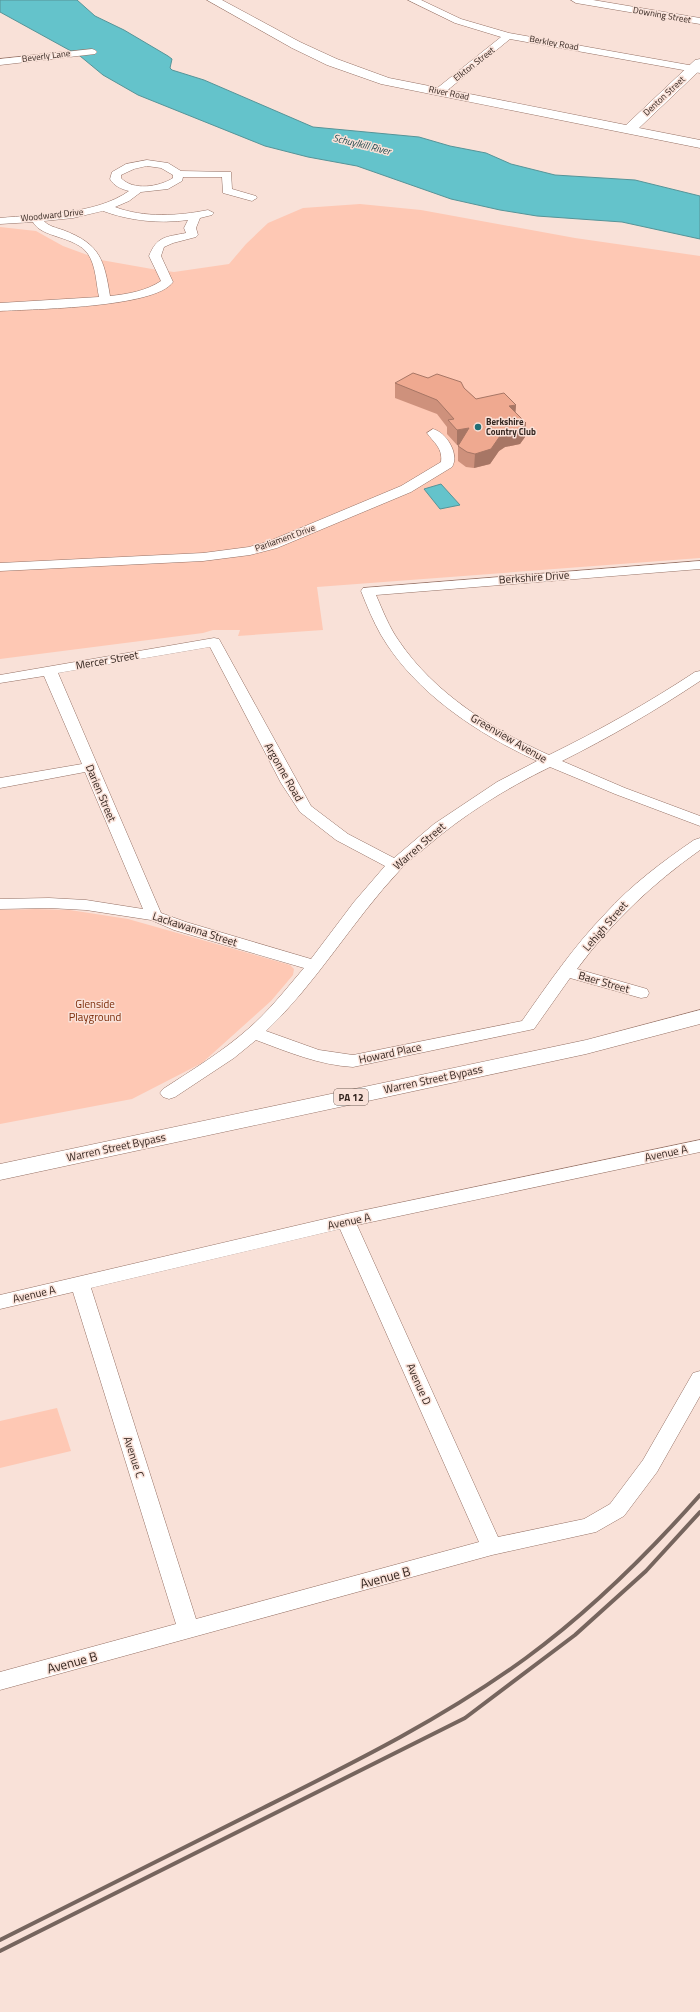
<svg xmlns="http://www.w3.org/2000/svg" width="700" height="2012" font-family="'Titillium Web',sans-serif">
<rect width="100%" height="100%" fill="#f9e1d8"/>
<!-- green -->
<path fill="#fec8b4" d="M 360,204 L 421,210 L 575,238 L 700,256 L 700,558 L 317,587 L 323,630 L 238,636 L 240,630 L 213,630 L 203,633 L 0,659 L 0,227 L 36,231 L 63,246 L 101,260 L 152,269 L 174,272 L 229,264 L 246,244 L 268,223 L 303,208 Z
M 35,909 L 70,910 L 128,919 L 290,965 L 294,969 L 293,975 L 271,1001 L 202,1063 L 132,1099 L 0,1124 L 0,910 Z
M 57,1408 L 71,1451 L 0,1468 L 0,1421 Z"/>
<!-- water -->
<path fill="#64c3cb" stroke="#569498" d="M 0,0 L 77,0 L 95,16 L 124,30 L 168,56 L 172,59 L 170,68 L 172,70 L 204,80 L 313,127 L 419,137 L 450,146 L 486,153 L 511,164 L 555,175 L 635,180 L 700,196 L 700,239 L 622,222 L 537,216 L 500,210 L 451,199 L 357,166 L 308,157 L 265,146 L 138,95 L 103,75 L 80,56 L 0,12 Z
M 441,484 L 460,505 L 440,509 L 424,489 Z"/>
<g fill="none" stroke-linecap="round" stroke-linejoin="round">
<defs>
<path id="street" d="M 408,0 L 421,0 L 461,19 L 509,33 L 700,67 L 700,73 L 510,39 L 444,93 L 436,93 L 435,91 L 436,89 L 501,37 L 455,23 Z
M 571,0 L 593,0 L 700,18 L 700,24 L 576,3 Z
M 92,49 L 95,50 L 97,52 L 95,54 L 0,65 L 0,59 Z
M 147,160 L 168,163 L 181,171 L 231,172 L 232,189 L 256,196 L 257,198 L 252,201 L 223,193 L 222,177 L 183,177 L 182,181 L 168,189 L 141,192 L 129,201 L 115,207 C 144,218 178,216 208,210 L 214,213 L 212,215 L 200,218 L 196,228 L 198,235 L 196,237 L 173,243 L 164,247 L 161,256 L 173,282 C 155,308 33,309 0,311 L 0,303 L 99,297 C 96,283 96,266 88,254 C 76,236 41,238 33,222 L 0,224 L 0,218 C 40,214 95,215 129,191 C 121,189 114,186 110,179 L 112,172 L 126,164 ZM 147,166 L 161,168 L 173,175 L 173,178 C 159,187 133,191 121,178 L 121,175 L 134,169 ZM 103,211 C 130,221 160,224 188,220 L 184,228 L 186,233 C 166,237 157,236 149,256 L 161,281 C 146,291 128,294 110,296 C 104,259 100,244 63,230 C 57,228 48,226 44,221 L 73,218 Z
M 433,429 C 446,432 460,454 452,467 L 411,492 L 277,548 L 250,555 L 203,561 L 0,571 L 0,563 L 203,553 L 249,547 L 267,542 L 401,486 L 441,462 C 443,448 434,443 427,433 Z
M 700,561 L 700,569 L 376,595 C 383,611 389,627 399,641 C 434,693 493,730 549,755 C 600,730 648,703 695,672 L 700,671 L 700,681 C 655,711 610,737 562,761 L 625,788 L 700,816 L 700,826 L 615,794 L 550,767 C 505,789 463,815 425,848 C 417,855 407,861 400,870 C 352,921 317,983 266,1031 L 319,1050 L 353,1055 L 522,1021 C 548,984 574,946 605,914 C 631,885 662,862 694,840 L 700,838 L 700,850 C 652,884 612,922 577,969 L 647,989 L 649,993 L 647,997 L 641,998 L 570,978 L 534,1029 L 353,1067 C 319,1065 288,1052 256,1040 L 234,1058 L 175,1097 L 169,1099 L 163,1097 L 160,1093 L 163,1089 C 192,1070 222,1052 248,1029 C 269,1011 286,989 304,968 L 174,930 L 151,920 L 86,910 L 49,908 L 0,909 L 0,899 L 49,898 L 86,900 L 143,909 L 85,772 L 0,788 L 0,778 L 82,764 L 44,676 L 0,683 L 0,675 L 214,638 L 219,639 L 311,806 L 348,834 L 394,858 L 434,824 L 497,782 L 537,761 C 478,734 415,693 381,635 C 373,621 367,606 361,591 L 363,588 ZM 210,647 L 281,783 L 300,812 L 336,840 L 385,866 L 354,902 L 311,959 L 186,922 L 161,913 L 58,673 Z
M 700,1140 L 700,1152 L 357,1225 L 498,1537 L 584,1519 L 610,1504 L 643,1460 L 693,1373 L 700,1371 L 700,1396 L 657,1472 L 624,1516 L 596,1532 L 492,1555 L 0,1690 L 0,1672 L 176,1624 L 73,1292 L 0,1309 L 0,1295 L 346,1214 ZM 340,1229 L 479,1542 L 196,1619 L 91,1288 Z"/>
<path id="secondary" d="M 207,0 L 222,0 L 300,42 L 337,59 L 389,78 L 626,125 L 695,60 L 700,59 L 700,70 L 639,128 L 700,140 L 700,148 L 381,84 L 327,65 L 292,48 Z"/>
<path id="highway" d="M 700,1010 L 700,1024 L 586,1054 L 0,1180 L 0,1164 L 586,1040 Z"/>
</defs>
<!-- street casing -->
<use href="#street" stroke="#957165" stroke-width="1"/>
<!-- secondary casing -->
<use href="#secondary" stroke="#957165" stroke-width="1"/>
<!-- highway casing -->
<use href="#highway" stroke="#957165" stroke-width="1"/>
<!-- street -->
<use href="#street" fill="#fff" fill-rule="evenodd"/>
<!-- secondary -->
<use href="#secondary" fill="#fff" fill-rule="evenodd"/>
<!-- highway -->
<use href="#highway" fill="#fff" fill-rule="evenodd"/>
<!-- rail -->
<path stroke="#76655e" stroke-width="4" d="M 0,1940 C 88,1896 175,1852 263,1808 C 353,1763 444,1718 526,1658 C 590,1611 647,1555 700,1495
M 0,1951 L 465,1718 L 575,1635 L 646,1571 L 700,1512"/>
</g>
<!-- wall -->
<path fill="#ce917c" d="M 428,378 L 464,388 L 476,399 L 516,405 L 515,412 L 526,423 L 525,437 L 520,444 L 505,447 L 499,451 L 490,464 L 474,468 L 466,467 L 458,461 L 458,446 L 460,444 L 457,445 L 447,434 L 447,427 L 437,414 L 395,398 L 395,383 Z"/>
<!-- shaded-wall -->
<path fill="#a77665" d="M 516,405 L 515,420 L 509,406 Z
M 526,423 L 525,437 L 520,444 L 505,447 L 499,451 L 490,464 L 474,468 L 475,454 L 505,432 Z
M 469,428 L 468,443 L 457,445 L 457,430 Z"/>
<!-- building -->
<path fill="#efa990" stroke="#a77665" d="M 413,373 L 428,378 L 437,374 L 461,382 L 464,388 L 476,399 L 504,393 L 516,405 L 509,406 L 526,423 L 520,429 L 505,432 L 500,436 L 491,449 L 475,454 L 467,452 L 458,446 L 469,428 L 457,430 L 448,420 L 454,419 L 437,400 L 395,383 Z"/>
<!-- markers -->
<circle fill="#236e75" stroke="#f9e1d8" stroke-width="1.5" cx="478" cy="427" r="4"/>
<g text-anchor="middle" stroke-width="3" stroke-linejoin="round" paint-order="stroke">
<!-- far-street labels -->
<g font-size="9" fill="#342620" stroke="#f9e1d8">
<text transform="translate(662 15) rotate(10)" y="3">Downing Street</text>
<text transform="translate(554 43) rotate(10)" y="3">Berkley Road</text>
<text transform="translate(46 56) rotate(-7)" y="3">Beverly Lane</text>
<text transform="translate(474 64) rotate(-38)" y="3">Elkton Street</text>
<text transform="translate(449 93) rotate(11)" y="3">River Road</text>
<text transform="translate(664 96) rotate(-43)" y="3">Denton Street</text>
<text transform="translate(52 215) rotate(-6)" y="3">Woodward Drive</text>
<text transform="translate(285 538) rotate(-20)" y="3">Parliament Drive</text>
</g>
<!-- far-poi labels -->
<g font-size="9" font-weight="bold" fill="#342620" stroke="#f9e1d8" text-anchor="start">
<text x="486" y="425">Berkshire<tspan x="486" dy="10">Country Club</tspan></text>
</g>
<!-- far-water labels -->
<g font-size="10" font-style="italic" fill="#1d484c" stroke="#f9e1d8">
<text transform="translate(362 144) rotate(14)" y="4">Schuylkill River</text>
</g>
<!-- shield labels -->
<rect fill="#f9e1d8" stroke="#6f5e57" stroke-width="1" x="334" y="1089" width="34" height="16" rx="3"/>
<g font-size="10" font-weight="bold" fill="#342620">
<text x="351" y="1101">PA 12</text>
</g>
<!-- street labels -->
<g font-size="11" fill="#342620" stroke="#f9e1d8">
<text transform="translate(534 577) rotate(-4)" y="4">Berkshire Drive</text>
<text transform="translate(107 660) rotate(-10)" y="4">Mercer Street</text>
<text transform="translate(509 738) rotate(30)" y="4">Greenview Avenue</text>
<text transform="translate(284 772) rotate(60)" y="4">Argonne Road</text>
<text transform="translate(101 793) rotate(67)" y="4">Darien Street</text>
<text transform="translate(419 846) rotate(-41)" y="4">Warren Street</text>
<text transform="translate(605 926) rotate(-49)" y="4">Lehigh Street</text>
<text transform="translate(195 929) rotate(18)" y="4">Lackawanna Street</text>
<text transform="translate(604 982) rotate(16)" y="4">Baer Street</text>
<text transform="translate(390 1053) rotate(-12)" y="4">Howard Place</text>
<text transform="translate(433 1079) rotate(-12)" y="4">Warren Street Bypass</text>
<text transform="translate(116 1147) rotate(-12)" y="4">Warren Street Bypass</text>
<text transform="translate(666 1153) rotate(-12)" y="4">Avenue A</text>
<text transform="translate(349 1221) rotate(-12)" y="4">Avenue A</text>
<text transform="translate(34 1294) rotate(-13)" y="4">Avenue A</text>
<text transform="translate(419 1384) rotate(66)" y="4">Avenue D</text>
<text transform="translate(134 1457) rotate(72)" y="4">Avenue C</text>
</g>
<!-- park labels -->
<g font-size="11" fill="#7c2c09" stroke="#f9e1d8">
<text x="95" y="1008">Glenside<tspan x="95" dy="13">Playground</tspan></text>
</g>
<!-- near-street labels -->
<g font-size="13" fill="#342620" stroke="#f9e1d8">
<text transform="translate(385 1577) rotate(-15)" y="5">Avenue B</text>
<text transform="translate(72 1662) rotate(-15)" y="5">Avenue B</text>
</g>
</g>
</svg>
